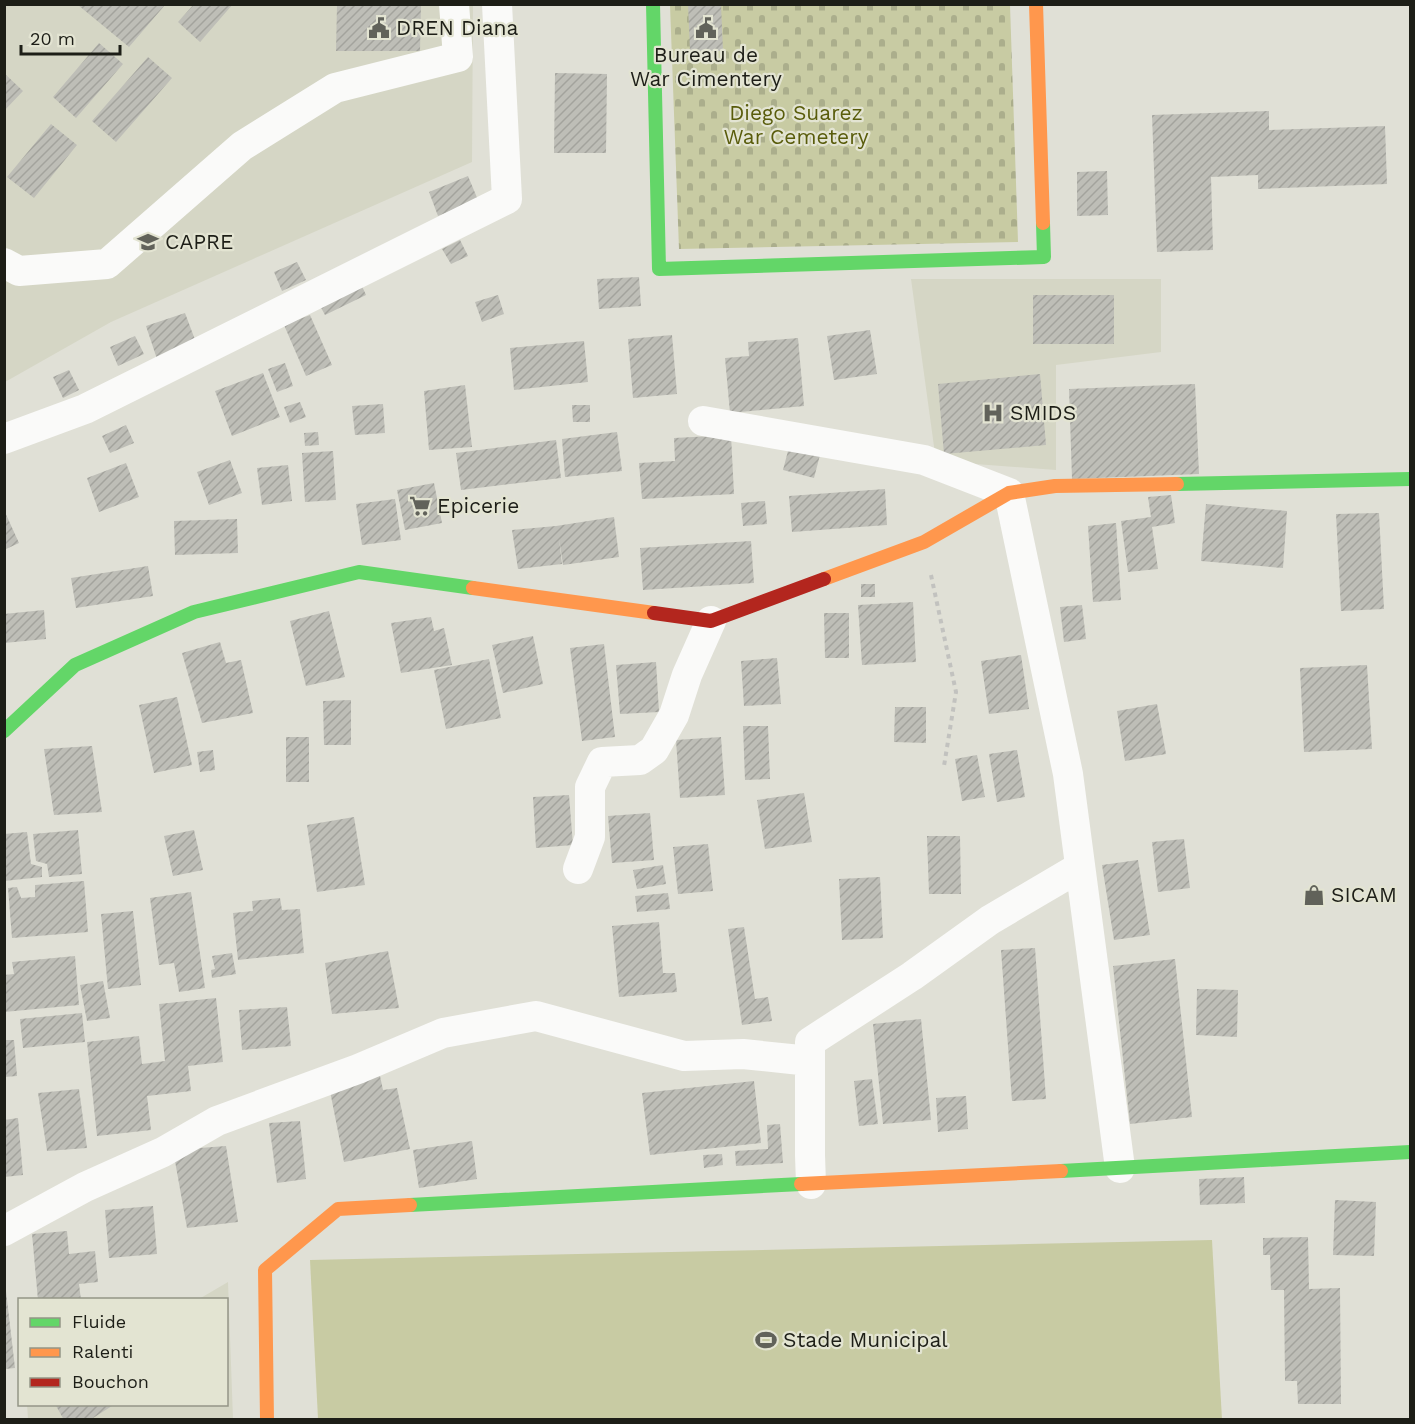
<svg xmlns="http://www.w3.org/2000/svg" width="1415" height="1424" font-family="'Work Sans',sans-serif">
<defs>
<pattern id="cemetery-stones" width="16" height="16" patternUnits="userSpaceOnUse" patternTransform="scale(1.5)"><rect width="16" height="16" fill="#c8cba3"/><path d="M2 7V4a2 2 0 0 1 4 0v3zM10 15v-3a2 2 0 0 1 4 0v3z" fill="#abae8c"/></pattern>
<pattern id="building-hatch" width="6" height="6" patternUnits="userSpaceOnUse" patternTransform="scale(1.5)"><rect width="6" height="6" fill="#bebeb7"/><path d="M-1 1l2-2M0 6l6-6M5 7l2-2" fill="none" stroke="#a3a39d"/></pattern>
</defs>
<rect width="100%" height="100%" fill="#e0e0d6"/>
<!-- built -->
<path fill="#d5d6c5" d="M 5,5 L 473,5 L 472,162 L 111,322 L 5,382 Z
M 911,279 L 1161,279 L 1161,352 L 1056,365 L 1056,470 L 936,461 Z
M 228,1282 L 233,1419 L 28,1419 L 27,1404 L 226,1404 L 226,1300 L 199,1299 Z"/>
<!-- cemetery -->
<path fill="url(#cemetery-stones)" d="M 670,5 L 1010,5 L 1018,242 L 679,249 Z"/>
<!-- pitch -->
<path fill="#c8cba3" d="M 1212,1240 L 1222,1419 L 318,1419 L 310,1260 Z"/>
<!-- building -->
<path fill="url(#building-hatch)" d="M 194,4 L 233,4 L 200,42 L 178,22 Z
M 688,4 L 721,4 L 723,51 L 690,51 Z
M 78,5 L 165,5 L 129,47 Z
M 337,5 L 421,5 L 420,51 L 336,51 Z
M 99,43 L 123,64 L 76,118 L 53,97 Z
M 148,57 L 172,78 L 116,142 L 92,121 Z
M 4,73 L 23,91 L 4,111 Z
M 555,73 L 607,74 L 606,153 L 554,153 Z
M 1269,111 L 1269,130 L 1385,126 L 1387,184 L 1258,189 L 1258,175 L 1211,177 L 1213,250 L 1157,252 L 1152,115 Z
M 51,124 L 77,145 L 34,198 L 7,177 Z
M 1107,171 L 1108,215 L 1077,216 L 1077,172 Z
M 468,176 L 478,200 L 438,216 L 429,192 Z
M 460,240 L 468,256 L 451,264 L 442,249 Z
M 297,262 L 306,280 L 282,291 L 274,272 Z
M 639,277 L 641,306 L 599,309 L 597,279 Z
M 361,284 L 366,295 L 325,315 L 319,304 Z
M 498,295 L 504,314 L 482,322 L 475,302 Z
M 1033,295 L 1114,295 L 1114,344 L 1033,344 Z
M 185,313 L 197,345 L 157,359 L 146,326 Z
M 310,315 L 332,365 L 306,376 L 284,325 Z
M 870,330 L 877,374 L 834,380 L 827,336 Z
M 672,335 L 677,394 L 633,398 L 628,339 Z
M 135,336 L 144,354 L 118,366 L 110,347 Z
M 798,338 L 804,406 L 730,413 L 725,358 L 749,356 L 748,342 Z
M 584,341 L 588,382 L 514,390 L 510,348 Z
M 285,363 L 293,386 L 277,392 L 268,369 Z
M 69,370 L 79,390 L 63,398 L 53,377 Z
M 263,373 L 280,417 L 232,436 L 215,391 Z
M 1040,374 L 1046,445 L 944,454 L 938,384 Z
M 1195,384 L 1199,474 L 1072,479 L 1069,389 Z
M 465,385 L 472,447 L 429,450 L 424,391 Z
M 300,402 L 306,417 L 290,423 L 284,407 Z
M 383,404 L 385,433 L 355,435 L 352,406 Z
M 572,405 L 590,405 L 590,422 L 573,422 Z
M 126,425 L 134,443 L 110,453 L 102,436 Z
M 318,432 L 319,445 L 305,446 L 304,433 Z
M 617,432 L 622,471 L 565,477 L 562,439 Z
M 731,435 L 734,494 L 642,499 L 639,463 L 675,461 L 674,438 Z
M 556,440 L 561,478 L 461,490 L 456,453 Z
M 789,447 L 820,455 L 814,478 L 783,470 Z
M 333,451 L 336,500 L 305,502 L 302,453 Z
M 230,460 L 242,493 L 209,505 L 197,472 Z
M 126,463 L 139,497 L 99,512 L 87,478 Z
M 288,465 L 292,501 L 262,505 L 257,468 Z
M 434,483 L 442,523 L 405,530 L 397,490 Z
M 885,489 L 887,525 L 792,532 L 789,496 Z
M 1171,495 L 1175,523 L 1152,527 L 1158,569 L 1128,572 L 1121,521 L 1151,517 L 1148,497 Z
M 395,499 L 401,540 L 362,545 L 356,504 Z
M 765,501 L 767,524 L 743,526 L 741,503 Z
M 1206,504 L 1287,511 L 1283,568 L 1201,561 Z
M 4,510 L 19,543 L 4,550 Z
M 1379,513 L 1384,609 L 1341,611 L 1336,514 Z
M 614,517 L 619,557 L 563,565 L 559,538 L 562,564 L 518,569 L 512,530 L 556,526 Z
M 237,519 L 238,553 L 175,555 L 174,521 Z
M 1116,523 L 1121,600 L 1093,602 L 1088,526 Z
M 751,541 L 754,583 L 643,590 L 640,548 Z
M 148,566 L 153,596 L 76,608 L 71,578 Z
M 861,584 L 875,584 L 875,597 L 861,597 Z
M 913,602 L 916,662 L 862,665 L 858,605 Z
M 1082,605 L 1086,639 L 1064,642 L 1060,607 Z
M 44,610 L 46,639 L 4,643 L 4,614 Z
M 329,611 L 345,677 L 306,686 L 290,621 Z
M 824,613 L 849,613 L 849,658 L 825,658 Z
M 431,617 L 434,631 L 444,628 L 452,665 L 401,673 L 391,623 Z
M 533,636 L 543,684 L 503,693 L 492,645 Z
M 220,642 L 226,663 L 241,660 L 253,713 L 202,723 L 182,653 Z
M 604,644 L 615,737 L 582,741 L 570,648 Z
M 1021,655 L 1029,709 L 989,714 L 981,661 Z
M 777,658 L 781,704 L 744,706 L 741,661 Z
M 489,659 L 501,718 L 446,729 L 434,670 Z
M 656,662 L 659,712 L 620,714 L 616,665 Z
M 1367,665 L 1372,749 L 1304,752 L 1300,668 Z
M 177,697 L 192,765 L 154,773 L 139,705 Z
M 351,700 L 351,745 L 324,745 L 323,701 Z
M 1157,704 L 1166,754 L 1125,761 L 1117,711 Z
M 895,707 L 926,707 L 926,743 L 894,742 Z
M 743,726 L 768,726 L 770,779 L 745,780 Z
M 286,737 L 309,737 L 309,782 L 286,782 Z
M 721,737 L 725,795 L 680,798 L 676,740 Z
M 92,746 L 102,812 L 54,815 L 44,749 Z
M 213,750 L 215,770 L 200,772 L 197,752 Z
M 1017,750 L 1025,797 L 997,802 L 989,754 Z
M 977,755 L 985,797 L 962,801 L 955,759 Z
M 804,793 L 812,842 L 765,849 L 757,800 Z
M 569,795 L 573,845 L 536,848 L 533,797 Z
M 650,813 L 654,860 L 612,863 L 608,816 Z
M 354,817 L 365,885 L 317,892 L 307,825 Z
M 78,830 L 82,874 L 49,877 L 47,864 L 36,861 L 33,834 Z
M 194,830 L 203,870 L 173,876 L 164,836 Z
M 27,832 L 31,864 L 42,867 L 42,877 L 4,881 L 4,834 Z
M 927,836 L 960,836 L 961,894 L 929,894 Z
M 1184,839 L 1190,888 L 1158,892 L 1152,842 Z
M 708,844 L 713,891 L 678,894 L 673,847 Z
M 1138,860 L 1150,935 L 1114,940 L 1102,865 Z
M 663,865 L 666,884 L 637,889 L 633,870 Z
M 880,877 L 883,938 L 842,940 L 839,879 Z
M 84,881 L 88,932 L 12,938 L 8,888 L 17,887 L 21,898 L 35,897 L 35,885 Z
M 191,892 L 205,988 L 179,992 L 174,963 L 159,965 L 150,898 Z
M 668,893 L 670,909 L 637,912 L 635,896 Z
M 280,898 L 282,910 L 300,909 L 304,953 L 238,960 L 233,913 L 253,911 L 252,901 Z
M 133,911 L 141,985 L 108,989 L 101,914 Z
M 659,922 L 663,973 L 675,973 L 677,992 L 619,997 L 612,926 Z
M 744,927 L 755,999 L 768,997 L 772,1021 L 742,1025 L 728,929 Z
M 1035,948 L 1046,1099 L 1012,1101 L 1001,950 Z
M 388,951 L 399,1008 L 332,1014 L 325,963 Z
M 232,953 L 236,974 L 212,978 L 211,970 L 215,969 L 212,956 Z
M 75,956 L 79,1005 L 4,1012 L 4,975 L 14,974 L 12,962 Z
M 1175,959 L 1192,1117 L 1130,1124 L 1113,966 Z
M 103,981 L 110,1018 L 87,1021 L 80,985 Z
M 1197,989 L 1238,990 L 1237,1037 L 1196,1035 Z
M 216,998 L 223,1062 L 188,1066 L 191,1091 L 147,1096 L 151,1130 L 97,1136 L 87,1042 L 139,1036 L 142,1064 L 165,1061 L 159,1004 Z
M 287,1007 L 291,1046 L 242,1050 L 239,1010 Z
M 82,1013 L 85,1042 L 23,1048 L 20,1019 Z
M 921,1019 L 931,1120 L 883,1124 L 873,1024 Z
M 4,1040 L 14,1040 L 17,1076 L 4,1077 Z
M 380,1076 L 383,1090 L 397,1088 L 410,1149 L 344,1162 L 329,1086 Z
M 872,1079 L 878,1124 L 859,1126 L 854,1081 Z
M 754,1081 L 761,1143 L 650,1155 L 642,1093 Z
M 79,1089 L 87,1148 L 47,1151 L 38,1093 Z
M 966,1096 L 968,1129 L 938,1132 L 936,1098 Z
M 18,1118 L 23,1175 L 4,1177 L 4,1120 Z
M 300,1121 L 306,1179 L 277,1183 L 269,1123 Z
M 780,1124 L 783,1163 L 736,1166 L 735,1151 L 768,1149 L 767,1125 Z
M 472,1141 L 477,1179 L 419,1188 L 413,1150 Z
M 226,1146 L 238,1222 L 187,1228 L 173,1150 Z
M 722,1154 L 723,1165 L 704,1168 L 703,1155 Z
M 1244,1177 L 1245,1203 L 1200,1205 L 1199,1179 Z
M 1335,1200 L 1376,1202 L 1374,1256 L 1333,1255 Z
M 153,1206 L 157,1254 L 109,1258 L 105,1210 Z
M 67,1231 L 69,1254 L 95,1251 L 98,1282 L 79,1284 L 81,1300 L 38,1300 L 32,1234 Z
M 1308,1237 L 1309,1289 L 1340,1288 L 1341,1404 L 1298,1404 L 1297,1381 L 1285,1381 L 1284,1290 L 1271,1290 L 1270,1255 L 1263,1255 L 1263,1238 Z
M 5,1291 L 6,1291 L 15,1368 L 5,1369 Z
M 55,1404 L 115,1404 L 90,1420 L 64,1420 Z"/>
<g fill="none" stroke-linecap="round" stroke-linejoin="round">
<!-- path -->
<path stroke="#c2c2bf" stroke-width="4" stroke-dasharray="4.5 4.5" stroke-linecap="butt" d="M 931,575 L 956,692 L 944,766"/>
<!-- street -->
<path stroke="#fafaf9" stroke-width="30" d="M 4,263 L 19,271 L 107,264 L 242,146 L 335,88 L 458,57 L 454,4
M 703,421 L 924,460 L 1009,493 L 1068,774 L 1120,1168
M 4,439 L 85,409 L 507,199 L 497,4
M 578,869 L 590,837 L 590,787 L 602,762 L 640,760 L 654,750 L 674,715 L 687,675 L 711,621
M 811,1184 L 810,1155 L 810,1042 L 912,976 L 990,920 L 1080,867
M 4,1231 L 85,1187 L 163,1152 L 217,1121 L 358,1069 L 443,1033 L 536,1016 L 684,1056 L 743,1054 L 810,1061"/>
<!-- fast -->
<path stroke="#63d668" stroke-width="14" d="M 653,4 L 659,269 L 1044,257 L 1043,223
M 1177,484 L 1410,479
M 4,731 L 75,665 L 194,612 L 359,572 L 473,588
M 1061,1171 L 1410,1152
M 410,1205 L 801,1184"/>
<!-- slow -->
<path stroke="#ff974d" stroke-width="14" d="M 1036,4 L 1043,223
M 824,579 L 924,542 L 1009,493 L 1055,486 L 1177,484
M 473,588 L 654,613
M 801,1184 L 1061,1171
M 267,1420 L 265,1270 L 338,1209 L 410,1205"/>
<!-- jam -->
<path stroke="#b3261e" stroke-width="14" d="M 654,613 L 711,621 L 824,579"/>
</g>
<!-- icons -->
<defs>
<symbol id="civic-bare" viewBox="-9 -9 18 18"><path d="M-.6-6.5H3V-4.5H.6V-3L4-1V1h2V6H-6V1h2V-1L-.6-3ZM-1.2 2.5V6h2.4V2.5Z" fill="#61625a" stroke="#e3e4d2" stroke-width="2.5" paint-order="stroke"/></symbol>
<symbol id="university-bare" viewBox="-9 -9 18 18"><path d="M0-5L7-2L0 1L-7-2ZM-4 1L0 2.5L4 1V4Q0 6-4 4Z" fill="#61625a" stroke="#e3e4d2" stroke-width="2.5" paint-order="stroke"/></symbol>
<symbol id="hospital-bare" viewBox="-9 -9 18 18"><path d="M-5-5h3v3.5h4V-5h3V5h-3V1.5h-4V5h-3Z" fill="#61625a" stroke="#e3e4d2" stroke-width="2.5" paint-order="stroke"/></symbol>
<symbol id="supermarket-bare" viewBox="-9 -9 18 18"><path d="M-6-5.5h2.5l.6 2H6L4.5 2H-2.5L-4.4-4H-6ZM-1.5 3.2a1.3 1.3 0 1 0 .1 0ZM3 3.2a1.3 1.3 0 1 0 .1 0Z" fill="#61625a" stroke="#e3e4d2" stroke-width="2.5" paint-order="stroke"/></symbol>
<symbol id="shop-bare" viewBox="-9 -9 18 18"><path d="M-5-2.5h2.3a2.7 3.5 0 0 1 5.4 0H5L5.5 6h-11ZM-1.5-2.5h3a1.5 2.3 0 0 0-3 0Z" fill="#61625a" stroke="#e3e4d2" stroke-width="2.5" paint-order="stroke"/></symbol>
<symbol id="stadium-bare" viewBox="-9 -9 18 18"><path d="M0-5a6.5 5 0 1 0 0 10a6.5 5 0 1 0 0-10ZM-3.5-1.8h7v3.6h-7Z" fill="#61625a" stroke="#e3e4d2" stroke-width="2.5" paint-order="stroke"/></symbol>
</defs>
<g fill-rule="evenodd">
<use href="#civic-bare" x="364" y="13" width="30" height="30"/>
<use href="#civic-bare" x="691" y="13" width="30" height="30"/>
<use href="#university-bare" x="133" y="227" width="30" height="30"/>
<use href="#hospital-bare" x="978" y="398" width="30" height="30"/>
<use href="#supermarket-bare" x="405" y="491" width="30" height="30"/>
<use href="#shop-bare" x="1299" y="880" width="30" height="30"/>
<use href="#stadium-bare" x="751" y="1325" width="30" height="30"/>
</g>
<g text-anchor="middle" stroke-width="4.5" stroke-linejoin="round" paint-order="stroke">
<!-- poi labels -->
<g font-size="21" fill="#1d1e17" stroke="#e3e4d2" text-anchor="start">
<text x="396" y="35">DREN Diana</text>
<text x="706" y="62" text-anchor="middle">Bureau de<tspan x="706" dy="24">War Cimentery</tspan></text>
<text x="165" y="249">CAPRE</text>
<text x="1010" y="420">SMIDS</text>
<text x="437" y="513">Epicerie</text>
<text x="1331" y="902">SICAM</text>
<text x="783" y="1347">Stade Municipal</text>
</g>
<!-- park labels -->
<g font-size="21" fill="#595c0b" stroke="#e3e4d2">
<text x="796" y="120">Diego Suarez<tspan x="796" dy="24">War Cemetery</tspan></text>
</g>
</g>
<!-- border -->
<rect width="1415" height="1424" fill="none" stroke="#1d1e17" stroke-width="12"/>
<!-- legend -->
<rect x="18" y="1298" width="210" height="108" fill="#e3e4d2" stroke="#949587" stroke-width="1.5"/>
<rect x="30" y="1318" width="30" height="9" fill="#63d668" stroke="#949587" stroke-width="1.5"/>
<text x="72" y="1328" font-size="18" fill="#1d1e17">Fluide</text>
<rect x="30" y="1348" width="30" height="9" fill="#ff974d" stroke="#949587" stroke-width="1.5"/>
<text x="72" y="1358" font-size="18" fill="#1d1e17">Ralenti</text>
<rect x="30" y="1378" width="30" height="9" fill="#b3261e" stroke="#949587" stroke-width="1.5"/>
<text x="72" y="1388" font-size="18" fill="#1d1e17">Bouchon</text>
<!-- scale -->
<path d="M21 45v9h99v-9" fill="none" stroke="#1d1e17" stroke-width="3"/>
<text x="30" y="45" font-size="18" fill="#1d1e17" stroke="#e3e4d2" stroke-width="4.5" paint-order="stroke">20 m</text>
</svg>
